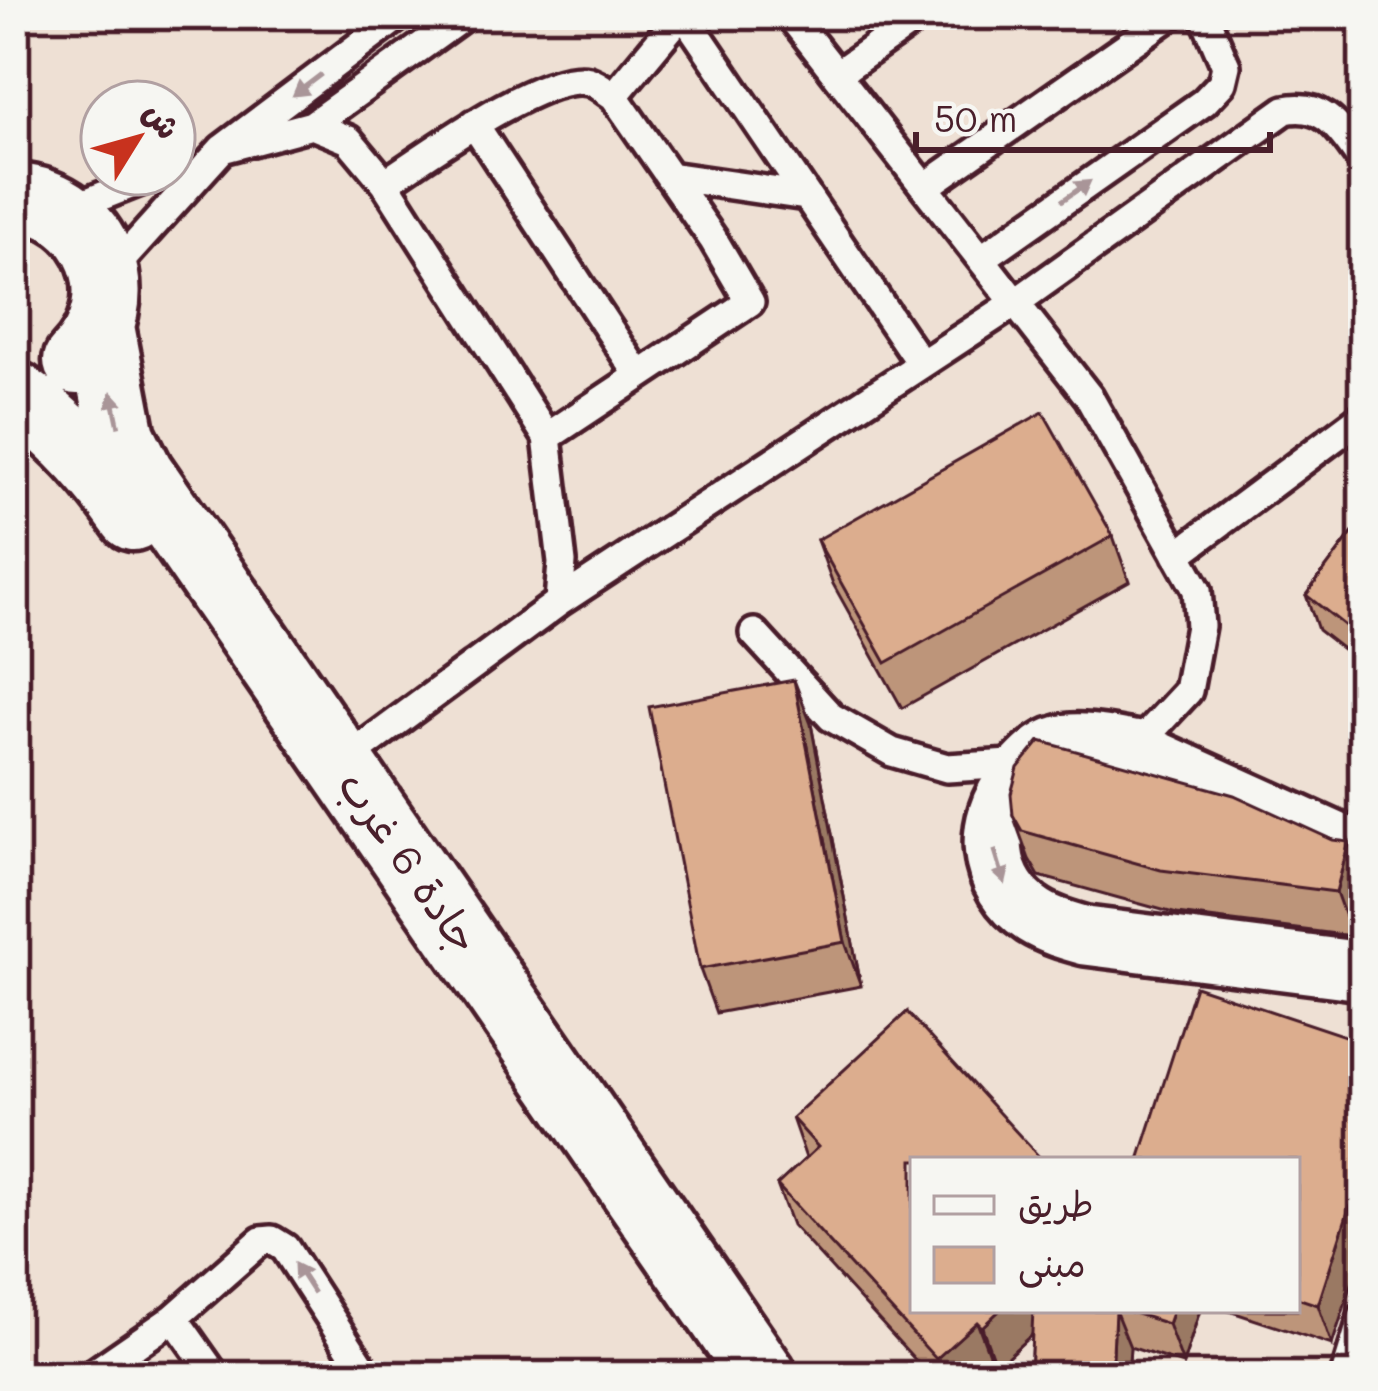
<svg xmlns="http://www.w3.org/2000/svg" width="1378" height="1391" font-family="Mali,'Playpen Sans Arabic',sans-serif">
<rect width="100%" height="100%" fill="#eee0d4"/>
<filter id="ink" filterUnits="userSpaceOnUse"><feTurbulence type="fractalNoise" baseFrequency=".00833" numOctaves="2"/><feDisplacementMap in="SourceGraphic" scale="24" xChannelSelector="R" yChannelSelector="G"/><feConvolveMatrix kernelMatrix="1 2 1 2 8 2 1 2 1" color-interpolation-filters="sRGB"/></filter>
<g filter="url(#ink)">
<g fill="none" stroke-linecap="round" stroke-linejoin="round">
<defs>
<path id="lane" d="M 400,15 L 222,149 L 312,125 L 465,15
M 684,15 L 921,364
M 790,15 L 1089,397 L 1197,590 L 1200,626 L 1188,691 L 1133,750
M 837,74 L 921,15
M 614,96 L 681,15
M 474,124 L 639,375
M 312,125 L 349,140 L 385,183 L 547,437 L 562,562 L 559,602
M 669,176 L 806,196
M 385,183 C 425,157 543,70 589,81 C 598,84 606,91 614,96 L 713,239 L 750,302 L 547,437
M 925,187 L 1171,15
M 67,210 L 158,174
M 981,259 L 1204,102 L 1222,83 L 1226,66 L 1204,15
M 109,274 L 222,149
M 1177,555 L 1363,416
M 754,633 L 831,717 L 892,752 L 947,768 L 1027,763
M 341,763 L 559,602 L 1015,303 L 1285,110 C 1326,101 1341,132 1363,161
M 174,1318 L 215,1376
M 90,1376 L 174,1318 L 261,1241 L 272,1240 L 285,1248 L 368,1376
M 1345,1376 L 1363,1317"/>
<path id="street" d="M 1363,854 L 1133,750 C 1114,747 1079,739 1060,745 C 1043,749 1028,767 1017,779 C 981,822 985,884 1034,916 C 1050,926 1068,931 1086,936 L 1363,971"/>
<path id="secondary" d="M 15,197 C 100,203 137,301 77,361
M 101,327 L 122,437 L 140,473 L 763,1376
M 15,395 C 63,428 100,470 133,517"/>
</defs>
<!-- lane casing -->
<use href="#lane" stroke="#4a1f2b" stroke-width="36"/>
<!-- street casing -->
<use href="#street" stroke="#4a1f2b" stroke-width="66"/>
<!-- secondary casing -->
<use href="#secondary" stroke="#4a1f2b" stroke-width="75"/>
<!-- lane -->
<use href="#lane" stroke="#f6f6f2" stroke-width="27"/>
<!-- street -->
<use href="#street" stroke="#f6f6f2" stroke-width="57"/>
<!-- secondary -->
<use href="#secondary" stroke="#f6f6f2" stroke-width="66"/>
</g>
<!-- wall -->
<path fill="#bd957a" stroke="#4a1f2b" stroke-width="3" d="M 1363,519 L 1363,665 L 1318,630 L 1306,595 Z
M 1113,536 L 1129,581 L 902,708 L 833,584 L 817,540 Z
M 811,724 L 861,986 L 716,1013 L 700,969 Z
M 1013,815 L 1333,840 L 1352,936 L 1177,914 L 1039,876 L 1029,859 Z
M 907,1012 L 913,1310 L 1200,1310 L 1183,1364 L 1130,1347 L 1128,1376 L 1030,1376 L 1032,1334 L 996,1367 L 992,1362 L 977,1376 L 930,1376 L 792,1225 L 777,1185 L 806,1158 L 792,1118 Z
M 1363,1042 L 1332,1345 L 1226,1310 L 1297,1310 L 1297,1160 Z"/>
<!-- shaded-wall -->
<path fill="#9a7963" stroke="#4a1f2b" stroke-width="3" d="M 794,680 L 811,724 L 861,986 L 845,942 Z
M 1349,842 L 1363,880 L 1363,896 L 1352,936 L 1336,892 Z
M 1363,1165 L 1363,1250 L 1332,1345 L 1318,1305 Z
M 1000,1310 L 1047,1310 L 1050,1318 L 996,1367 L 982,1327 Z
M 1115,1310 L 1130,1347 L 1128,1376 L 1112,1376 Z
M 1173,1310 L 1200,1310 L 1183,1364 L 1168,1324 Z
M 977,1322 L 992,1362 L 977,1376 L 942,1376 L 936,1359 Z"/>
<!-- building -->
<path fill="#dcad8e" stroke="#4a1f2b" stroke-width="3" d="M 1043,412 L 1113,536 L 886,663 L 817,540 Z
M 1363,519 L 1363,640 L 1306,595 Z
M 794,680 L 845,942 L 700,969 L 649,707 Z
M 1040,741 L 1234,795 L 1333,840 L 1349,842 L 1336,892 L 1161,870 L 1022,831 L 1013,815 L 1011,794 L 1018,768 Z
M 1195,986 L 1363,1042 L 1363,1165 L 1318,1305 L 1297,1298 L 1297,1160 L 1139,1160 Z
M 907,1012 L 1042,1160 L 913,1160 L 913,1310 L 1000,1310 L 982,1327 L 977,1322 L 936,1359 L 777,1185 L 818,1147 L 792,1118 Z
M 1033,1310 L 1115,1310 L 1112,1376 L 1030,1376 Z
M 1125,1310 L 1173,1310 L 1168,1324 Z"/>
<!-- one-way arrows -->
<defs><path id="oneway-solid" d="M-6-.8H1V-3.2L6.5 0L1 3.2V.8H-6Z" transform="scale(3)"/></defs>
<g fill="#a99598">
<use href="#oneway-solid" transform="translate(307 85) rotate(143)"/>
<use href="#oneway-solid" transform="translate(1076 191) rotate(-35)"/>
<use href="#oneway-solid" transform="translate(115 409) rotate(-102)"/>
<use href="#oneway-solid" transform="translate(1000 867) rotate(73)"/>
<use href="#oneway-solid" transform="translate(304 1278) rotate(-123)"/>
</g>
</g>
<g text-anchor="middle" stroke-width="10" stroke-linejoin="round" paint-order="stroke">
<!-- street labels -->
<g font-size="42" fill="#4a1f2b" stroke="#f6f6f2">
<text transform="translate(409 862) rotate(55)" y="15">جادة 6 غرب</text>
</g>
</g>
<!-- margin -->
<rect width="1378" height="1391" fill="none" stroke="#f6f6f2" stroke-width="60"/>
<rect x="30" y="30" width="1318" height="1331" fill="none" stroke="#4a1f2b" stroke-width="4.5" filter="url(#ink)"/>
<!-- legend -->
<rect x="910" y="1157" width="390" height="156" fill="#f6f6f2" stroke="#b1a0a2" stroke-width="3"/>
<rect x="934" y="1196" width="60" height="18" fill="#f6f6f2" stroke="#b1a0a2" stroke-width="3"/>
<text x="1018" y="1217" font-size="36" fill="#4a1f2b">طريق</text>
<rect x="934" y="1247" width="60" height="36" fill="#dcad8e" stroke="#b1a0a2" stroke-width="3"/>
<text x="1018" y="1277" font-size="36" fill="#4a1f2b">مبنى</text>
<!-- north arrow -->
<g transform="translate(138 138) rotate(53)"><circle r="57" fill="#f6f6f2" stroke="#b1a0a2" stroke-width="3"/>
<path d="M0-9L21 45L0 30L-21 45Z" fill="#c8321e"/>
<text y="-18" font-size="33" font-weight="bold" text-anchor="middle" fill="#4a1f2b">ش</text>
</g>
<!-- scale -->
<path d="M916 132v18h354v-18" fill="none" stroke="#4a1f2b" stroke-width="6"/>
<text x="934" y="132" font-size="36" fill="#4a1f2b" stroke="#f6f6f2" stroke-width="9" paint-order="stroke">50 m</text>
</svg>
